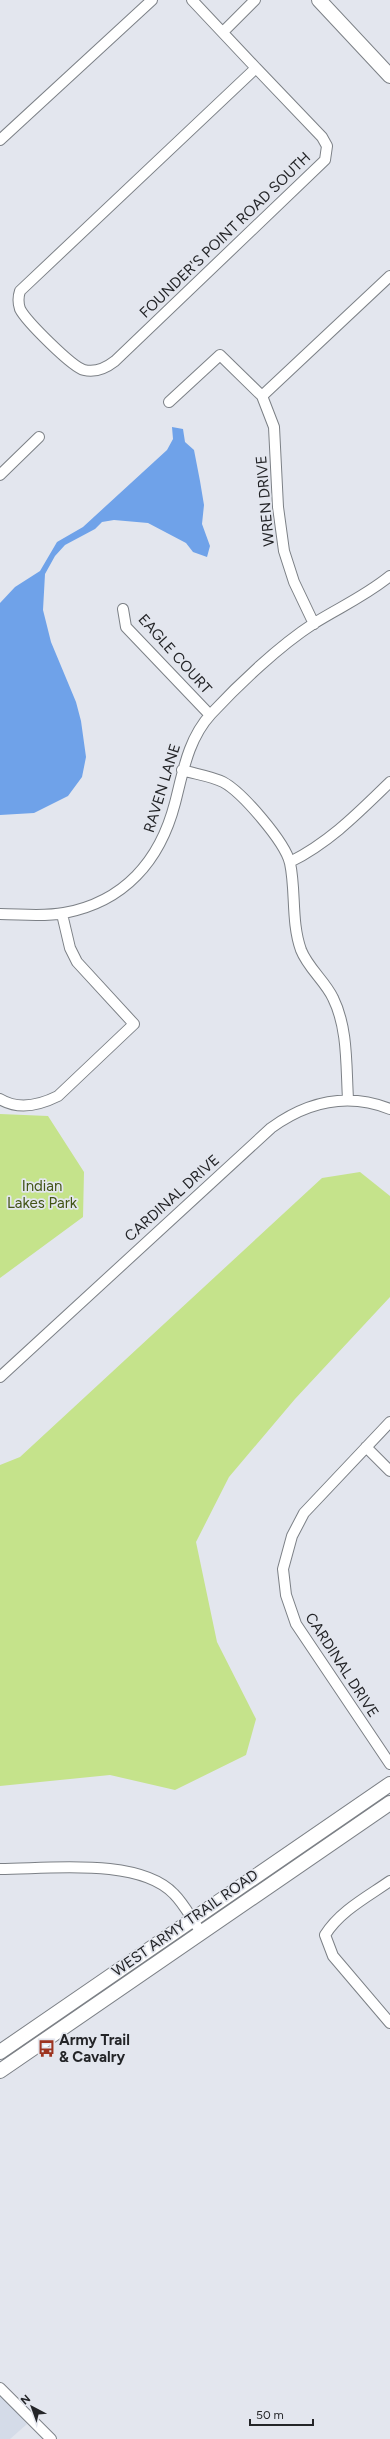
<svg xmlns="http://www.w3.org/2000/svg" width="390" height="2439" font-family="Figtree,sans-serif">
<rect width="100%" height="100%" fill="#e3e6ee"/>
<!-- built -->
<path fill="#d4dbe8" d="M 0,2394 L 27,2424 L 10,2439 L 0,2439 Z"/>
<!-- green -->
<path fill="#c5e38b" d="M 0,1114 L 48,1116 L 84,1172 L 83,1217 L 0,1278 Z
M 360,1172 L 390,1196 L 390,1297 L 295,1399 L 229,1477 L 196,1542 L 217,1642 L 256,1719 L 246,1755 L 175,1790 L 110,1775 L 0,1786 L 0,1465 L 20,1457 L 322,1178 Z"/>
<!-- water -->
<path fill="#6fa2e9" d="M 172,427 L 183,429 L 185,442 L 194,450 L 200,481 L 204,505 L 202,524 L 210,546 L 207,557 L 193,552 L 186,543 L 148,523 L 114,520 L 102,522 L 95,529 L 65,545 L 55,556 L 45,574 L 43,610 L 51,642 L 76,702 L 81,721 L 86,757 L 82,777 L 68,796 L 34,813 L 0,815 L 0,603 L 15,587 L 40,571 L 57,542 L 83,527 L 167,450 L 173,439 Z"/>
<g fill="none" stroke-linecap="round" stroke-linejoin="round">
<defs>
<path id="minor" d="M 192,0 L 256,68
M 223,32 L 255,0
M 256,68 L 322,137 L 327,146 L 325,160 L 115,361 C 106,368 96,373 84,370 C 72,367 26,321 20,309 C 18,303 18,297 20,291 Z
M 0,140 L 152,0
M 169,402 L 220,355 L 262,396
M 0,475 L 39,437
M 123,609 L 126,627 L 210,715
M 314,624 L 294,582 L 284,551 L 278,507 L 274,427 L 262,396 L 390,276
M 182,770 C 195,774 211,776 223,782 C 242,792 285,842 290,863 C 296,891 291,922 301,950 C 308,968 325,981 333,998 C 348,1028 346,1066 348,1099
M 290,862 C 330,842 358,813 390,782
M 0,914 C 20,914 43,917 64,913 C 124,902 160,861 175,803 C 183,772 188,739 211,714 C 239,684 279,646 313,624 C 340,607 364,597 390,576
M 0,1099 C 18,1110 40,1105 58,1096 L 134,1024 L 77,962 L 70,948 L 62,914
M 0,1377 L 271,1128 C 307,1102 347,1092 390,1109
M 390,1422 L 304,1513 L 292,1536 L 283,1569 L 286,1595 L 296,1624 L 390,1764
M 366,1447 L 390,1471
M 0,1869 C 48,1869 139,1857 174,1894 C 185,1905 192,1920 201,1932
M 390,1881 C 367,1897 340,1911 325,1935 L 333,1956 L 390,2023
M 0,2388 L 51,2439"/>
<path id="secondary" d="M 319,0 L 390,76
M 0,2052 L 390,1784
M 0,2071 L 390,1803"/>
</defs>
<!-- minor casing -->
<use href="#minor" stroke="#7c8086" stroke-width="12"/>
<!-- secondary casing -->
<use href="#secondary" stroke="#7c8086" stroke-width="16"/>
<!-- minor -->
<use href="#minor" stroke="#fff" stroke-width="10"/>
<!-- secondary -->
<use href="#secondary" stroke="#fff" stroke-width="14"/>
</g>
<!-- icons -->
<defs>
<symbol id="bus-bare" viewBox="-9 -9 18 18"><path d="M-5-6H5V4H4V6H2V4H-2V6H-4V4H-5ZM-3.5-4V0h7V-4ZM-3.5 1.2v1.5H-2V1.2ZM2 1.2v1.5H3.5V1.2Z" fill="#9d3420" stroke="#e3e6ee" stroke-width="2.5" paint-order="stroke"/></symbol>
</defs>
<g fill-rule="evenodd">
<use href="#bus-bare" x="34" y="2036" width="25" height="25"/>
</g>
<g text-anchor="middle" stroke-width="3.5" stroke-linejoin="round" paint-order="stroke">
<!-- street labels -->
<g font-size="15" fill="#242528" stroke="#e3e6ee">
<text transform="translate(225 235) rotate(-44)" y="5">FOUNDER'S POINT ROAD SOUTH</text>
<text transform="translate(265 501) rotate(-95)" y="5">WREN DRIVE</text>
<text transform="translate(175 654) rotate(48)" y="5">EAGLE COURT</text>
<text transform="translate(162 788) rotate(-73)" y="5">RAVEN LANE</text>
<text transform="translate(172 1198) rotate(-42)" y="5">CARDINAL DRIVE</text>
<text transform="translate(342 1665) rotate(57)" y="5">CARDINAL DRIVE</text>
<text transform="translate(185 1923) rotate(-35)" y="5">WEST ARMY TRAIL ROAD</text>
</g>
<!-- park labels -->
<g font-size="15" fill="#425415" stroke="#e3e6ee">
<text x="42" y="1191">Indian<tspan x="42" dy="17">Lakes Park</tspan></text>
</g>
<!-- poi labels -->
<g font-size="15" font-weight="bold" fill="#242528" stroke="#e3e6ee" text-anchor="start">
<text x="59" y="2045">Army Trail<tspan x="59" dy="17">&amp; Cavalry</tspan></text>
</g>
</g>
<!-- north arrow -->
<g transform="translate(32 2407) rotate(319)" stroke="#e3e6ee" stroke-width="3" paint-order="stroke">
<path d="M0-3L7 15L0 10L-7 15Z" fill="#242528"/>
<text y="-6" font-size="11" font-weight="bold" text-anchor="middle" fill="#242528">N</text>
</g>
<!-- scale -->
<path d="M250 2419v6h63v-6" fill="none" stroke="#242528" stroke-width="2"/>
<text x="256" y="2419" font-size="12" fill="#242528" stroke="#e3e6ee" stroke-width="3" paint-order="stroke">50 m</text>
</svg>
